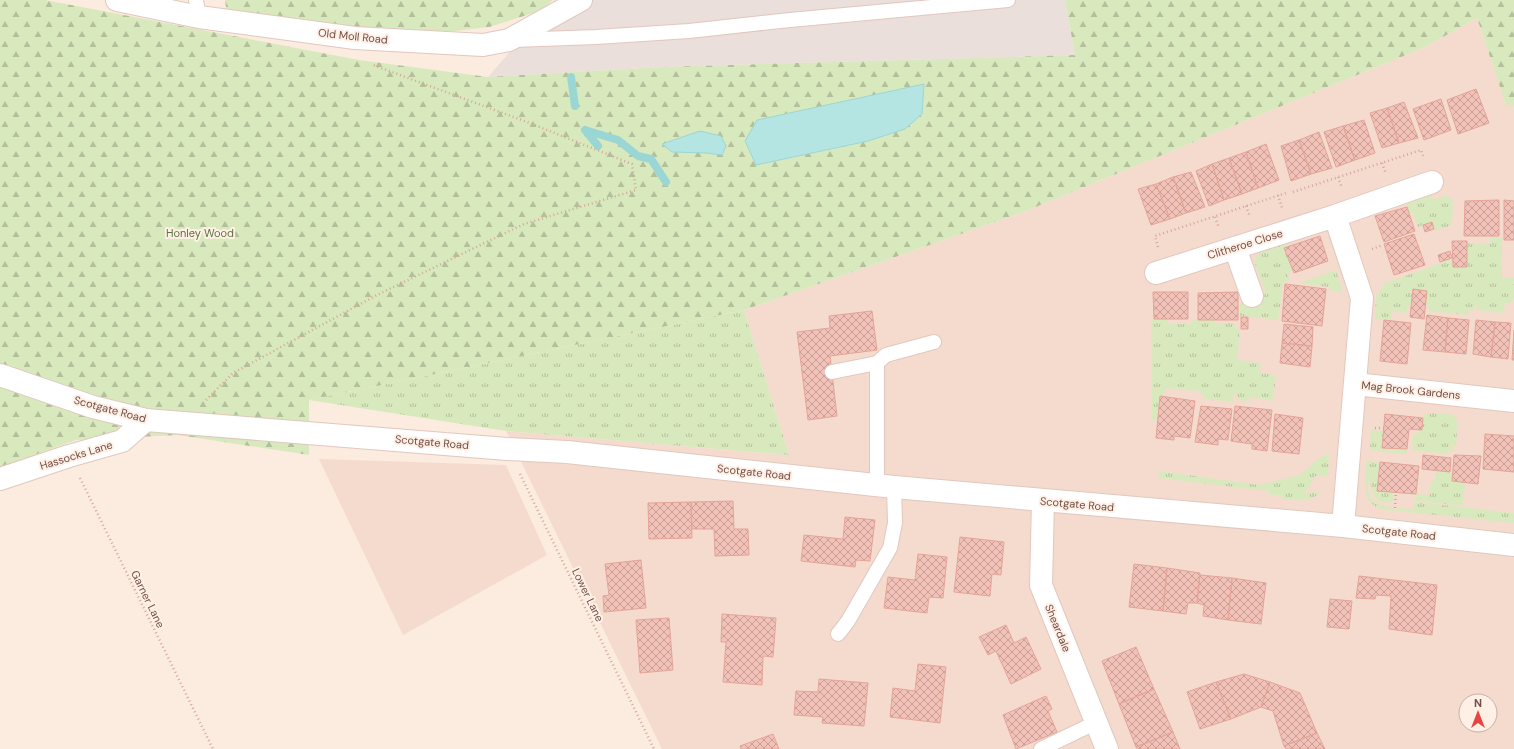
<svg xmlns="http://www.w3.org/2000/svg" width="1514" height="749" font-family="'DM Sans',sans-serif">
<defs>
<pattern id="grass-tufts" width="24" height="20" patternUnits="userSpaceOnUse"><rect width="24" height="20" fill="#d9e9be"/><path d="M3 7l-1-3M5 7V3M7 7l1-3M15 17l-1-3M17 17v-4M19 17l1-3" fill="none" stroke="#b4bf9c"/></pattern>
<pattern id="forest-firs" width="22" height="20" patternUnits="userSpaceOnUse"><rect width="22" height="20" fill="#d9e9be"/><path d="M5 1l3.5 6h-7zM16 11l3.5 6h-7z" fill="#b4bf9c"/></pattern>
<pattern id="building-cross-hatch" width="8" height="8" patternUnits="userSpaceOnUse"><rect width="8" height="8" fill="#f2c1b7"/><path d="M0 0l8 8M0 8l8-8" fill="none" stroke="#c89f97"/></pattern>
</defs>
<rect width="100%" height="100%" fill="#fcebdf"/>
<!-- residential -->
<path fill="#f4dbce" fill-rule="evenodd" d="M 1477,18 L 1506,104 L 1514,106 L 1514,749 L 662,749 L 506,431 L 789,455 L 744,310 L 1021,213 L 1423,48 ZM 1466,701 L 1490,701 L 1490,725 L 1466,725 Z
M 319,459 L 506,465 L 547,555 L 403,635 Z"/>
<!-- industrial -->
<path fill="#eadfdb" d="M 555,0 L 1065,0 L 1075,55 L 662,67 L 488,77 Z"/>
<!-- grass -->
<path fill="url(#grass-tufts)" d="M 1430,195 L 1432,200 L 1446,195 L 1453,200 L 1452,225 L 1435,231 L 1432,222 L 1418,227 L 1413,213 L 1409,214 L 1406,204 Z
M 1490,237 L 1502,237 L 1502,277 L 1514,277 L 1514,299 L 1511,299 L 1511,304 L 1505,303 L 1504,313 L 1477,310 L 1477,305 L 1475,305 L 1474,311 L 1468,310 L 1468,315 L 1428,311 L 1429,306 L 1426,305 L 1427,291 L 1413,289 L 1411,306 L 1408,306 L 1407,313 L 1392,311 L 1391,320 L 1375,319 L 1376,296 L 1385,283 L 1452,259 L 1453,267 L 1467,267 L 1467,243 L 1490,244 Z
M 1286,243 L 1287,247 L 1284,248 L 1293,271 L 1287,274 L 1290,280 L 1283,283 L 1278,320 L 1240,316 L 1240,303 L 1266,294 L 1254,261 L 1262,250 Z
M 1336,270 L 1343,292 L 1329,290 L 1329,287 L 1302,284 L 1302,282 Z
M 744,310 L 789,455 L 506,431 L 309,400 Z
M 1151,319 L 1168,319 L 1168,324 L 1192,324 L 1192,320 L 1215,320 L 1215,323 L 1235,323 L 1235,329 L 1240,329 L 1237,360 L 1261,363 L 1260,373 L 1276,375 L 1273,401 L 1250,397 L 1249,401 L 1237,400 L 1238,395 L 1234,394 L 1234,389 L 1233,402 L 1204,399 L 1204,394 L 1200,393 L 1200,391 L 1166,388 L 1158,420 L 1152,420 Z
M 1426,413 L 1451,414 L 1458,420 L 1456,445 L 1453,445 L 1452,452 L 1447,451 L 1447,454 L 1412,450 L 1413,434 L 1419,434 L 1419,430 L 1422,430 L 1423,418 Z
M 1371,430 L 1378,430 L 1378,431 L 1383,432 L 1382,448 L 1407,449 L 1406,454 L 1370,450 Z
M 1329,453 L 1328,477 L 1318,475 L 1314,477 L 1309,488 L 1304,493 L 1321,492 C 1309,503 1297,500 1282,499 L 1282,495 L 1270,495 L 1269,491 L 1158,478 L 1159,471 L 1260,485 L 1300,475 L 1317,459 Z
M 1366,461 L 1379,463 L 1377,490 L 1393,492 L 1394,500 C 1378,508 1372,496 1370,481 L 1368,482 C 1367,500 1376,505 1393,508 L 1393,511 C 1360,509 1364,486 1366,461 Z
M 1436,470 L 1453,473 L 1452,481 L 1465,483 L 1463,506 L 1416,501 L 1416,494 L 1429,495 L 1431,482 L 1433,482 L 1433,478 L 1436,478 Z
M 1414,502 L 1514,513 L 1514,523 L 1396,511 L 1397,508 L 1413,509 Z"/>
<!-- forest -->
<path fill="url(#forest-firs)" d="M 0,0 L 45,0 L 359,60 L 488,77 L 662,67 L 1075,55 L 1065,0 L 1514,0 L 1514,106 L 1506,105 L 1477,18 L 1423,48 L 1021,213 L 744,310 L 309,400 L 309,455 L 178,435 L 76,440 L 0,467 Z
M 225,0 L 553,0 L 540,11 L 489,27 L 413,36 L 227,15 Z"/>
<!-- water -->
<path fill="#b4e5e2" stroke="#9ad7d4" d="M 924,84 L 922,114 L 905,129 L 868,141 L 756,165 L 745,141 L 757,120 Z
M 700,131 L 721,136 L 726,146 L 722,155 L 706,153 L 672,152 L 662,144 Z"/>
<g fill="none" stroke-linecap="round" stroke-linejoin="round">
<!-- stream -->
<path stroke="#9ad7d4" stroke-width="8" d="M 571,77 L 575,106
M 585,130 L 618,140 L 638,156 L 651,159 L 666,182
M 585,130 L 598,146"/>
</g>
<!-- building -->
<path fill="url(#building-cross-hatch)" stroke="#e5a497" d="M 1476,89 L 1489,123 L 1458,134 L 1447,100 Z
M 1441,99 L 1451,130 L 1424,140 L 1413,109 Z
M 1404,102 L 1418,138 L 1399,143 L 1387,108 Z
M 1387,108 L 1399,143 L 1382,148 L 1370,113 Z
M 1364,120 L 1375,153 L 1355,160 L 1343,126 Z
M 1343,126 L 1355,160 L 1336,167 L 1324,132 Z
M 1319,132 L 1332,168 L 1311,174 L 1299,140 Z
M 1299,140 L 1311,174 L 1291,181 L 1281,146 Z
M 1266,144 L 1279,180 L 1258,188 L 1246,152 Z
M 1246,152 L 1258,188 L 1242,194 L 1229,158 Z
M 1229,158 L 1242,194 L 1224,200 L 1212,164 Z
M 1212,164 L 1224,200 L 1209,206 L 1196,171 Z
M 1191,172 L 1205,207 L 1186,213 L 1173,177 Z
M 1173,177 L 1186,213 L 1170,219 L 1156,184 Z
M 1156,184 L 1170,219 L 1151,225 L 1138,189 Z
M 1499,200 L 1499,236 L 1464,236 L 1465,201 Z
M 1504,200 L 1514,201 L 1514,240 L 1504,240 Z
M 1407,207 L 1415,231 L 1384,242 L 1375,216 Z
M 1432,222 L 1434,229 L 1425,232 L 1423,225 Z
M 1414,234 L 1425,265 L 1394,275 L 1384,244 Z
M 1320,236 L 1328,261 L 1294,273 L 1284,248 Z
M 1452,241 L 1467,241 L 1467,267 L 1453,267 Z
M 1450,251 L 1452,258 L 1440,262 L 1438,255 Z
M 1285,284 L 1326,289 L 1322,326 L 1282,321 Z
M 1413,289 L 1427,291 L 1424,319 L 1410,317 Z
M 1153,292 L 1188,292 L 1188,319 L 1154,319 Z
M 1238,292 L 1238,320 L 1198,320 L 1198,293 Z
M 872,311 L 877,350 L 830,356 L 837,416 L 808,420 L 797,332 L 830,328 L 829,316 Z
M 1427,315 L 1448,318 L 1445,352 L 1423,350 Z
M 1241,317 L 1248,317 L 1248,329 L 1241,329 Z
M 1448,318 L 1469,320 L 1466,354 L 1445,352 Z
M 1384,320 L 1411,323 L 1407,364 L 1380,361 Z
M 1476,320 L 1495,322 L 1491,357 L 1473,354 Z
M 1495,322 L 1511,323 L 1508,359 L 1491,357 Z
M 1284,324 L 1313,327 L 1312,346 L 1282,343 Z
M 1514,330 L 1514,360 L 1512,360 Z
M 1282,343 L 1312,346 L 1310,367 L 1280,363 Z
M 1160,396 L 1195,401 L 1190,438 L 1174,436 L 1174,440 L 1156,438 Z
M 1201,406 L 1232,409 L 1228,440 L 1218,439 L 1218,445 L 1195,442 Z
M 1235,406 L 1272,410 L 1267,451 L 1252,449 L 1252,444 L 1231,441 Z
M 1275,414 L 1303,418 L 1299,454 L 1272,451 Z
M 1385,414 L 1423,418 L 1422,430 L 1409,429 L 1407,449 L 1382,448 Z
M 1485,434 L 1514,436 L 1514,472 L 1483,469 Z
M 1423,455 L 1451,458 L 1450,472 L 1422,469 Z
M 1454,455 L 1481,456 L 1478,484 L 1452,481 Z
M 1380,462 L 1419,466 L 1416,494 L 1377,491 Z
M 733,501 L 734,529 L 748,529 L 749,555 L 715,556 L 714,529 L 692,529 L 691,502 Z
M 691,502 L 692,538 L 649,539 L 648,503 Z
M 845,517 L 875,520 L 870,561 L 856,560 L 855,567 L 801,561 L 804,535 L 843,539 Z
M 960,537 L 1004,542 L 1001,575 L 992,574 L 990,596 L 954,592 Z
M 918,554 L 947,557 L 943,598 L 929,597 L 927,613 L 884,608 L 888,577 L 915,580 Z
M 641,560 L 646,608 L 604,612 L 603,596 L 609,595 L 605,564 Z
M 1134,564 L 1167,568 L 1163,611 L 1129,607 Z
M 1167,568 L 1200,573 L 1197,603 L 1188,603 L 1186,614 L 1163,611 Z
M 1200,575 L 1232,578 L 1228,620 L 1203,616 L 1204,605 L 1197,603 Z
M 1359,576 L 1437,585 L 1432,635 L 1389,629 L 1391,596 L 1376,595 L 1375,599 L 1356,598 Z
M 1232,578 L 1266,583 L 1261,624 L 1228,620 Z
M 1330,599 L 1352,601 L 1349,629 L 1327,627 Z
M 722,614 L 776,618 L 773,657 L 763,656 L 762,685 L 723,682 L 726,642 L 721,642 Z
M 669,618 L 673,670 L 640,673 L 636,620 Z
M 1006,625 L 1014,643 L 1026,637 L 1041,669 L 1011,684 L 996,651 L 988,655 L 979,637 Z
M 1136,647 L 1154,689 L 1119,704 L 1102,661 Z
M 918,664 L 946,667 L 940,723 L 890,717 L 893,688 L 915,691 Z
M 1244,674 L 1270,682 L 1261,707 L 1231,719 L 1216,682 Z
M 819,679 L 868,683 L 864,726 L 822,723 L 823,717 L 794,715 L 796,691 L 818,692 Z
M 1216,682 L 1231,719 L 1200,729 L 1187,692 Z
M 1270,682 L 1300,693 L 1317,733 L 1284,746 L 1273,711 L 1261,707 Z
M 1154,689 L 1173,732 L 1136,747 L 1119,704 Z
M 1046,696 L 1052,709 L 1048,711 L 1057,732 L 1016,749 L 1003,715 Z
M 1173,732 L 1180,749 L 1137,749 L 1136,747 Z
M 1317,733 L 1325,749 L 1286,749 L 1284,746 Z
M 773,734 L 779,749 L 741,749 L 740,746 Z"/>
<g fill="none" stroke-linecap="round" stroke-linejoin="round">
<defs>
<path id="service" d="M 196,0 L 199,17
M 514,40 L 596,37 L 689,31 L 790,20 L 1008,0
M 877,363 L 877,485
M 832,372 L 877,363 L 886,355 L 934,342
M 838,634 L 848,621 L 890,548 L 895,523 L 894,487
M 1041,749 L 1097,722"/>
<path id="minor" d="M 117,0 L 199,17 L 355,38 L 483,45 L 509,40 L 581,0
M 1335,216 L 1362,298 L 1343,526
M 1235,248 L 1252,296
M 1156,273 L 1335,216 L 1432,182
M 1355,384 L 1514,401
M 0,479 L 69,456 L 122,441 L 146,420
M 1043,501 L 1041,585 L 1107,749"/>
<path id="tertiary" d="M 0,375 L 93,407 L 146,420 L 507,449 L 567,452 L 894,487 L 1343,526 L 1514,545"/>
</defs>
<!-- service casing -->
<use href="#service" stroke="#e2c7be" stroke-width="16"/>
<!-- minor casing -->
<use href="#minor" stroke="#e2c7be" stroke-width="24"/>
<!-- tertiary casing -->
<use href="#tertiary" stroke="#e2c7be" stroke-width="24"/>
<!-- path -->
<path stroke="#d6a59a" stroke-width="2.5" stroke-dasharray="1 3" stroke-linecap="butt" d="M 1382,163 L 1386,174
M 1338,177 L 1342,188
M 1293,192 L 1421,150 L 1424,159
M 1278,195 L 1282,208
M 1246,206 L 1250,217
M 1215,217 L 1219,228
M 1158,247 L 1155,236 L 1286,193
M 1372,249 L 1383,245
M 206,400 L 233,373 L 377,295 L 524,224 L 636,190 L 632,164 L 527,122 L 373,65
M 1375,428 L 1384,428
M 520,474 L 654,749
M 80,478 L 213,749
M 1395,508 L 1396,492"/>
<!-- service -->
<use href="#service" stroke="#fff" stroke-width="14"/>
<!-- minor -->
<use href="#minor" stroke="#fff" stroke-width="22"/>
<!-- tertiary -->
<use href="#tertiary" stroke="#fff" stroke-width="22"/>
</g>
<g text-anchor="middle" stroke-width="4" stroke-linejoin="round" paint-order="stroke">
<!-- street labels -->
<g font-size="11" fill="#734d47" stroke="#fff0e6">
<text transform="translate(353 36) rotate(6)" y="4">Old Moll Road</text>
<text transform="translate(1245 244) rotate(-17)" y="4">Clitheroe Close</text>
<text transform="translate(1411 390) rotate(6)" y="4">Mag Brook Gardens</text>
<text transform="translate(110 409) rotate(15)" y="4">Scotgate Road</text>
<text transform="translate(432 442) rotate(5)" y="4">Scotgate Road</text>
<text transform="translate(76 455) rotate(-17)" y="4">Hassocks Lane</text>
<text transform="translate(754 472) rotate(6)" y="4">Scotgate Road</text>
<text transform="translate(1077 504) rotate(5)" y="4">Scotgate Road</text>
<text transform="translate(1399 532) rotate(6)" y="4">Scotgate Road</text>
<text transform="translate(588 595) rotate(64)" y="4">Lower Lane</text>
<text transform="translate(148 599) rotate(64)" y="4">Garner Lane</text>
<text transform="translate(1058 628) rotate(68)" y="4">Sheardale</text>
</g>
<!-- park labels -->
<g font-size="11" fill="#58733c" stroke="#fff0e6">
<text x="200" y="237">Honley Wood</text>
</g>
</g>
<!-- north arrow -->
<g transform="translate(1478 713)"><circle r="19" fill="#fff0e6" stroke="#c7afa6"/>
<path d="M0-3L7 15L0 10L-7 15Z" fill="#e94342"/>
<text y="-6" font-size="11" font-weight="bold" text-anchor="middle" fill="#734d47">N</text>
</g>
</svg>
